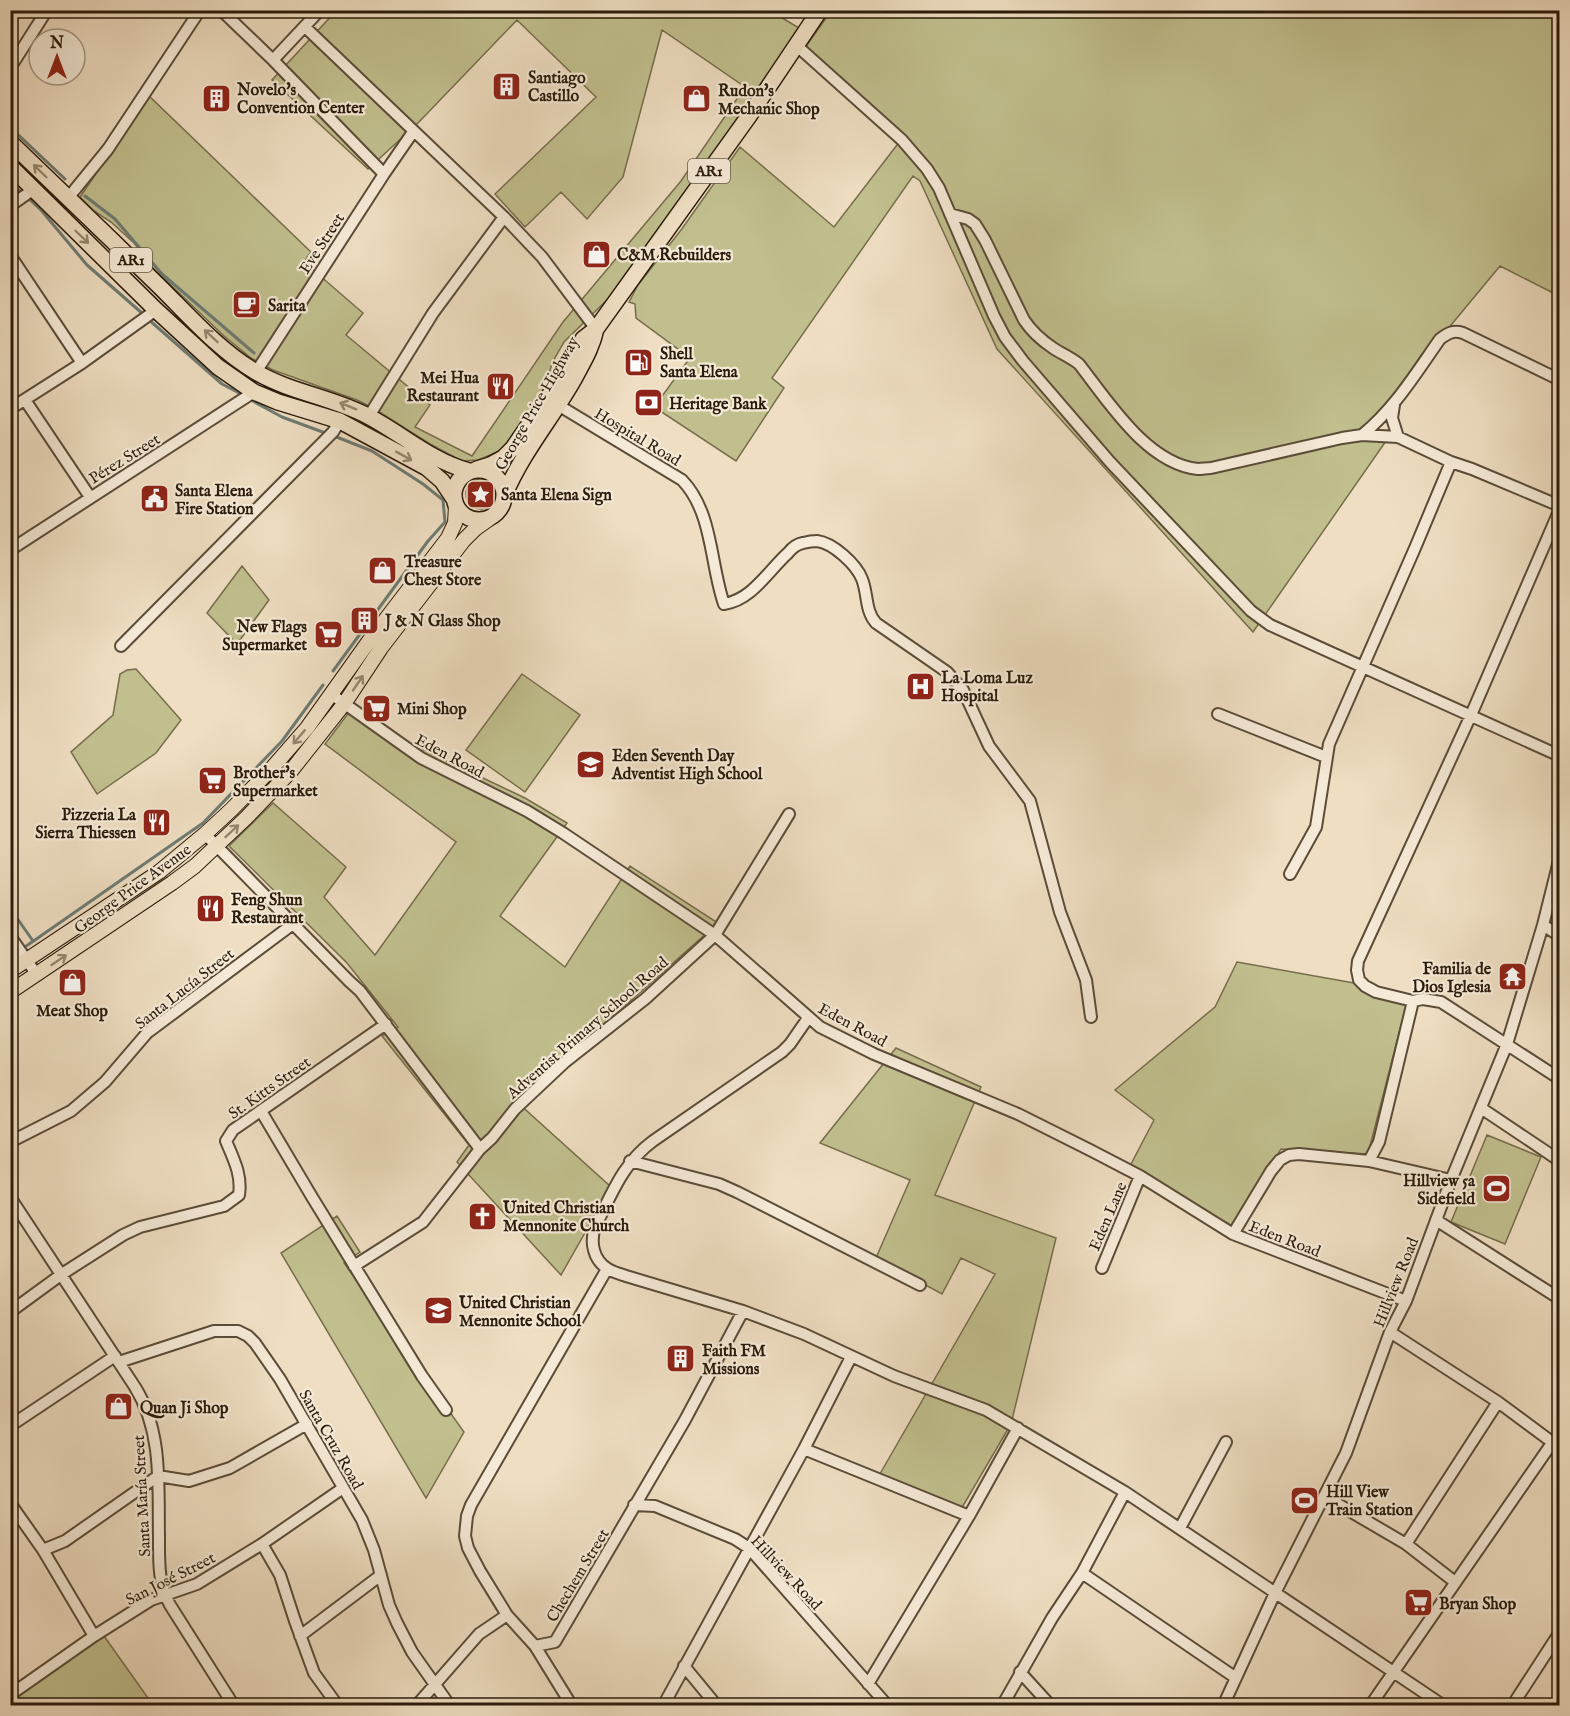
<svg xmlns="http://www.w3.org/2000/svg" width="1570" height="1716" font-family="'IM FELL English',serif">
<rect width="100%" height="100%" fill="#efdec2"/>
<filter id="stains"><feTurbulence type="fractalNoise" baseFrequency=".00333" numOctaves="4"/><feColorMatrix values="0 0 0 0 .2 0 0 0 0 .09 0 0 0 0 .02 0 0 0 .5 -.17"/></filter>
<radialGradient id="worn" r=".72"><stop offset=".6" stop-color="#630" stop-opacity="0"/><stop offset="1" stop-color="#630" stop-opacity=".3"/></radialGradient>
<!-- green -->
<path fill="#c1bf8e" stroke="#766d4c" stroke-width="1.5" d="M 769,10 L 799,28 L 690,187 L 613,294 L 564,342 L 552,363 L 547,383 L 529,416 L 515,436 L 500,451 L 478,460 L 462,461 L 456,458 L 430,444 L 373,408 L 357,400 L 273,370 L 251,358 L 224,336 L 154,269 L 134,243 L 111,222 L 94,211 L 80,197 L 149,96 L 311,252 L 304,262 L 363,313 L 346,335 L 430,405 L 415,427 L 472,456 L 563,322 L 681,181 L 745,87 L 662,30 L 623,177 L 587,219 L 561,192 L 525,227 L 495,194 L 596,97 L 517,20 L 418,123 L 368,169 L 272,80 L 336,11 Z
M 831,11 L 1559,11 L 1559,296 L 1500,266 L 1359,436 L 1386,441 L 1253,632 L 997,349 L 920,181 L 913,176 L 772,378 L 784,388 L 736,461 L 654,407 L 690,358 L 636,318 L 635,304 L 629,302 L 638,285 L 681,230 L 740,147 L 834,227 L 900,141 L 802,52 Z
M466 494a15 15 0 1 1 30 0a15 15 0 1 1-30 0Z
M 242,566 L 269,600 L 237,644 L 207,613 Z
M 136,669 L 181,720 L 156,753 L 97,794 L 71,752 L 113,715 L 120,674 L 127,670 Z
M 522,674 L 580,715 L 525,792 L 466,750 Z
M 353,707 L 413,754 L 418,747 L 525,798 L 567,823 L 500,916 L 565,967 L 630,866 L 718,923 L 517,1102 L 611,1187 L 561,1275 L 457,1162 L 469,1145 L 382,1036 L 398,1027 L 347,963 L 229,846 L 273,803 L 346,867 L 324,897 L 375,955 L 456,842 L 325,744 Z
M 1237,962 L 1354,983 L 1407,1002 L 1368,1154 L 1281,1149 L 1234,1227 L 1129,1168 L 1154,1120 L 1115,1090 L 1215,1007 Z
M 896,1048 L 981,1087 L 935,1195 L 1056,1238 L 1011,1424 L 960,1511 L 877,1479 L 995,1274 L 961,1258 L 942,1294 L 876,1258 L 910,1180 L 820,1143 Z
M 1487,1135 L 1541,1157 L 1505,1244 L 1451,1222 Z
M 337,1216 L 360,1252 L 344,1263 L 464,1432 L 426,1498 L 281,1253 Z
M 104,1636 L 153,1705 L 11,1706 L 11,1698 Z"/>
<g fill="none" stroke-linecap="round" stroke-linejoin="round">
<!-- stream -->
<path stroke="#6e7b73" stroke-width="3" d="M 10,127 L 65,179
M 10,183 L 23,194
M 85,196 L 115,219 L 162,274 L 254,353
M 28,198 L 41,210 L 87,265 L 143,314
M 148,319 L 222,384 L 243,395
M 249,399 L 282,417 L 328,434
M 333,671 L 428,541 L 445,522 L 443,500 L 423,484 L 372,451 L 334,436
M 10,908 L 33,941
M 22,949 L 203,823 L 282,741 L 323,685
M 10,957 L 17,953"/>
<defs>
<path id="minor" d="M 221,10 L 273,60 L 384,174
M 305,27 L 504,217 L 542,257 L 596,329
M 796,45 L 902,140 L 927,169 L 939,188 L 994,316 L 1005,337 L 1023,361 L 1110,462 L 1251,611 L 1270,625 L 1560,756
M 273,60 L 320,10
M 10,68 L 47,10
M 68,198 L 108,149 L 200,10
M 10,206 L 34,189
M 950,214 L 968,219 L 975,224 L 985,240 L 1024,320 C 1032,332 1041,340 1053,348 C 1062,354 1070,357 1079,364 C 1108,401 1147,464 1198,469 C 1202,469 1207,468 1211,468 L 1342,438 L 1362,435 L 1398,437 L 1451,462 L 1472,469 L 1560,506
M 10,255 L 82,363
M 256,372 L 384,174 L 413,132
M 25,400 L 90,497
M 558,405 L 682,480 C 713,512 710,564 724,604 C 752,600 768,571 788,553 C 792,548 797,544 803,543 C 807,542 813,541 817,541 C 833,543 856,564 862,579 C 868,594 865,611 876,623 L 947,672 L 963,690 L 989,746 L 1030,801 L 1060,912 L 1086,980 L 1091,1017
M 1394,405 L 1392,418 L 1398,437
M 10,409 L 82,363 L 156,310
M 369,416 L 433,313 L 504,217
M 1362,435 C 1395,408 1416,373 1440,339 C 1448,333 1453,330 1463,333 L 1560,380
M 1560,509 L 1471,715 L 1358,961 L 1357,970 L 1359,980 L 1365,986 L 1376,992 L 1413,1001 L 1423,999 L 1441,1002 L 1560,1079
M 10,550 L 254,392
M 121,646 L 333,432 L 340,421
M 331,694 L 421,758 L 527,811 L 563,833 L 715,935 L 820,1027 L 874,1054 L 1018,1114 L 1090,1150 L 1140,1176 L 1233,1234 L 1406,1301
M 1218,714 L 1326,757
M 205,834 L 349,981 L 360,991 L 480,1149
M 1290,874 L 1316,827 L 1329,744 L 1415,548 L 1451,462
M 1543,925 L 1560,936
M 10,936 L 37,975
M 808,1018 L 790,1044 L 782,1052 L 653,1141 C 622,1164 612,1194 595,1227 C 590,1242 593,1260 608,1269 C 613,1272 620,1274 626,1276 L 743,1311 L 804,1334 L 894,1376 L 986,1410 L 1125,1492 L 1444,1706
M 1481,1108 L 1560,1161
M 261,1111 L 312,1197 L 422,1376 L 446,1410
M 10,1142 L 71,1111 L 105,1082 L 147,1033 L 293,924
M 630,1161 L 719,1184 L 737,1192 L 920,1285
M 1369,1161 L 1379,1142 L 1413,1001
M 10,1197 L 135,1387 C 163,1432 158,1486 159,1537 C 159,1561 158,1584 170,1605 L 234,1706
M 1436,1220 L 1560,1299
M 1233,1234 L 1271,1171 L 1280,1160 L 1289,1155 L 1299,1154 L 1369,1161 L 1451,1180
M 354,1266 L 423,1222 L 480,1149 L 492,1138 L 515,1109 L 565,1062 L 645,999 L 715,935 L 789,814
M 1102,1268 L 1140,1176
M 10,1312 L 62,1274 L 123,1235 L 140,1227 L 224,1206 L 239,1195 C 242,1175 234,1160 226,1141 L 233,1130 L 386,1024
M 1390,1332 L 1498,1402 L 1560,1448
M 119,1362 L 214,1331 L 238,1331 L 248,1336 L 255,1343 L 280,1379 L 362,1520 L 374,1550 L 389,1605 L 397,1623 L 412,1652 L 450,1706
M 10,1426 L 115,1356
M 804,1449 L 969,1516
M 1324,1496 L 1406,1544 L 1455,1582
M 10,1503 L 43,1550 L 94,1636
M 634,1505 L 655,1506 L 735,1539 L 749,1548 L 888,1706
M 1180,1528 L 1226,1442
M 262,1544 L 280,1575 L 295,1621 L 314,1673 L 338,1706
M 1406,1544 L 1498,1402
M 43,1550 L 65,1541 L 158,1476 L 189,1481 L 230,1468 L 307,1424
M 1082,1573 L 1236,1678
M 300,1636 L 381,1575
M 535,1646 L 555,1642 L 685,1420 L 743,1311
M 684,1666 L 717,1706
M 1020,1672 L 1051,1706
M 868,1684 L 969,1516 L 1018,1428
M 10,1695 L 94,1636 L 151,1600 L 197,1584 L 262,1544 L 343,1488
M 416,1706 L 479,1634 L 507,1615
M 572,1706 L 535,1646 L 507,1615 L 480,1571 L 468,1548 L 465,1536 L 467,1516 L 471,1505 L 607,1269
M 663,1706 L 804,1449 L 851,1357
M 1002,1706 L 1052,1618 L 1082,1573 L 1125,1492
M 1223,1706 L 1275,1593 L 1346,1453 L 1390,1332 L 1406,1301 L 1451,1180 L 1507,1044 L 1543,925 L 1560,857
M 1370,1706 L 1552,1443
M 1512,1706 L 1560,1632"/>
<path id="major" d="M 10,971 L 159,872 L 205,834 L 232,809 L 272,768 L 307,728 L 369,641 L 448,538 L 455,523 L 456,506
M 10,992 L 172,883 L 195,866 L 246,818 L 291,771 L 344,704 L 381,648 L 464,540 L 475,529 L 489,519"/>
<path id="highway" d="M 10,142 C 61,191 111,239 161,288 C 190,317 220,351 256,372 C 290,392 331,397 366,415 C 401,433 431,461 469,471
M 10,166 L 156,310 L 218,367 L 254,392 L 278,402 L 340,421 L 427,468 L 442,481 L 454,499
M 477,469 L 490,465 L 503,458 L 513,448 L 555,387 L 583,339 L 596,329 L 749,116 L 820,10
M454 495a25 25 0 1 1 50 0a25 25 0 1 1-50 0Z
M 505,494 C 522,453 552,418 574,379 C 583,362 592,348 596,329"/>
</defs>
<!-- minor casing -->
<use href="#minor" stroke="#5b4c38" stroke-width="14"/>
<!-- major casing -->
<use href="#major" stroke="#2a1b0a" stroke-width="16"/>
<!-- highway casing -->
<use href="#highway" stroke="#2a1b0a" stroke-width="18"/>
<!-- minor -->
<use href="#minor" stroke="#f5ead7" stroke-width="10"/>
<!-- major -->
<use href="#major" stroke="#efdec2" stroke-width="14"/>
<!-- highway -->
<use href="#highway" stroke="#efdec2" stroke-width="15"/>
</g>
<!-- one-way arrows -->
<defs><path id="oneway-shaft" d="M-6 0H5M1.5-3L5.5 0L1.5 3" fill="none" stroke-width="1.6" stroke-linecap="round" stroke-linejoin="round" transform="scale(1.5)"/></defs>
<g stroke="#96866f">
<use href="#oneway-shaft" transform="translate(40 171) rotate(-136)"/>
<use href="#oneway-shaft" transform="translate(82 237) rotate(44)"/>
<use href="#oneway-shaft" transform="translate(211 336) rotate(-137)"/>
<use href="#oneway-shaft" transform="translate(348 406) rotate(-158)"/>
<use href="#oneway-shaft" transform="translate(404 456) rotate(29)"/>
<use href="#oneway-shaft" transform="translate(358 683) rotate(-56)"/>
<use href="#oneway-shaft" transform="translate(299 737) rotate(130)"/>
<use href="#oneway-shaft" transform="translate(232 831) rotate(-43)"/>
<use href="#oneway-shaft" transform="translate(59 960) rotate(-34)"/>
</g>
<!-- icons -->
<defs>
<symbol id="building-square" viewBox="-11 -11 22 22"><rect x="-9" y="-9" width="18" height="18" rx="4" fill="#8f2418" stroke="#f5ead7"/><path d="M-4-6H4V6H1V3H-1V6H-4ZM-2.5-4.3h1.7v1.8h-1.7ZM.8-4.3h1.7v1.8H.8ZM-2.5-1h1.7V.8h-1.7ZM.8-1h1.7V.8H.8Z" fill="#fff"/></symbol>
<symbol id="shop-square" viewBox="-11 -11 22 22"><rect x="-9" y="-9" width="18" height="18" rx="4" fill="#8f2418" stroke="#f5ead7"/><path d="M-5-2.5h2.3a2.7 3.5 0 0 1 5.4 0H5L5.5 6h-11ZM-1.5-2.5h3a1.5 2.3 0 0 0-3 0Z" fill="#fff"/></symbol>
<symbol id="cafe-square" viewBox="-11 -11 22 22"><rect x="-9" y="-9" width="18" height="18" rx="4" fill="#8f2418" stroke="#f5ead7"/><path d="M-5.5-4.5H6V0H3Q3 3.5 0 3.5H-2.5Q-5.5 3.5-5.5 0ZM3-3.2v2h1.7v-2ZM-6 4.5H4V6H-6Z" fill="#fff"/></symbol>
<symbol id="fuel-square" viewBox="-11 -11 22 22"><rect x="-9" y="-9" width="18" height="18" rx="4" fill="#8f2418" stroke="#f5ead7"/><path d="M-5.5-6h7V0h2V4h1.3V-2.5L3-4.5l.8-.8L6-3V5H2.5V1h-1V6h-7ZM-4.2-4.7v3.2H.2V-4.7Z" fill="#fff"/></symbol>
<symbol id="restaurant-square" viewBox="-11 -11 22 22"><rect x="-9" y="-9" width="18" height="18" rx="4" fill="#8f2418" stroke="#f5ead7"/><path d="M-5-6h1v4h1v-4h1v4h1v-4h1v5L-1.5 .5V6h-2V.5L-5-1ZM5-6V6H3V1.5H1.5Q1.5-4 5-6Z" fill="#fff"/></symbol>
<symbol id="bank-square" viewBox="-11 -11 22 22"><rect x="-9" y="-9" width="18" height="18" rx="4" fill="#8f2418" stroke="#f5ead7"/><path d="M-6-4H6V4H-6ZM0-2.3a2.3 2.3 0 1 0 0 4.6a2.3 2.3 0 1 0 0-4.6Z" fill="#fff"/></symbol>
<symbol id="sight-square" viewBox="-11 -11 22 22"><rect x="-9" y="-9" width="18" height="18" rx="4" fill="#8f2418" stroke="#f5ead7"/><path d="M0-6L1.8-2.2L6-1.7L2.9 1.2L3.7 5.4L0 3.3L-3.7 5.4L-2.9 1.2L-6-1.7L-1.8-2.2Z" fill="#fff"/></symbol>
<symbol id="civic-square" viewBox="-11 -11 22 22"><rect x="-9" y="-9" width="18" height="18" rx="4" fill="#8f2418" stroke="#f5ead7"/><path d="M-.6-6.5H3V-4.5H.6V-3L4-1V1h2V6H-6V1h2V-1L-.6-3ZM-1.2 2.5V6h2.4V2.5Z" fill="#fff"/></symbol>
<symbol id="supermarket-square" viewBox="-11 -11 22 22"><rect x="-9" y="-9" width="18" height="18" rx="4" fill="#8f2418" stroke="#f5ead7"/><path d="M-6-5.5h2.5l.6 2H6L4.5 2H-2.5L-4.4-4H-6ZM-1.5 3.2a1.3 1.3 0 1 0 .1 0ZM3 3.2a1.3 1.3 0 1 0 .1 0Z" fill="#fff"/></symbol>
<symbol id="hospital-square" viewBox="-11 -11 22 22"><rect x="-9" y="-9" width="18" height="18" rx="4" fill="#8f2418" stroke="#f5ead7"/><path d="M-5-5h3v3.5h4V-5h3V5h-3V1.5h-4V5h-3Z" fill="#fff"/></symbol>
<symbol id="school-square" viewBox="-11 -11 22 22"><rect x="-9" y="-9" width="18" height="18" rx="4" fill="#8f2418" stroke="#f5ead7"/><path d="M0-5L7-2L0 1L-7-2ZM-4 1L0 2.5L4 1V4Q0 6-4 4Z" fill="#fff"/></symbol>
<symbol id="temple-square" viewBox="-11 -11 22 22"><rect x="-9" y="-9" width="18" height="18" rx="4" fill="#8f2418" stroke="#f5ead7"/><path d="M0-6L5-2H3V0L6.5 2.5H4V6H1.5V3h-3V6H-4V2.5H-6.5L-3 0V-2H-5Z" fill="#fff"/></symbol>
<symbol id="stadium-square" viewBox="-11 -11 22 22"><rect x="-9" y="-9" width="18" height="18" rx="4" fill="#8f2418" stroke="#f5ead7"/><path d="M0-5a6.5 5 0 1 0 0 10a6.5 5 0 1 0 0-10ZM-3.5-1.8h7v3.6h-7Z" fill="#fff"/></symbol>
<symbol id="church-square" viewBox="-11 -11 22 22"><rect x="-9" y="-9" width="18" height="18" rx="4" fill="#8f2418" stroke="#f5ead7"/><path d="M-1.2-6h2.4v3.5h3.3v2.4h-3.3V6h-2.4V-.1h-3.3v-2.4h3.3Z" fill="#fff"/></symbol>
</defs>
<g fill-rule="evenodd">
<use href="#building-square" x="490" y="70" width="33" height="33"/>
<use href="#building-square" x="200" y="82" width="33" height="33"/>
<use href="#shop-square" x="680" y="82" width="33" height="33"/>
<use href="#shop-square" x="580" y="238" width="33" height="33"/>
<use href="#cafe-square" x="230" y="288" width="33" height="33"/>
<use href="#fuel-square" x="622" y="346" width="33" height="33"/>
<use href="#restaurant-square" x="484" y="370" width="33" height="33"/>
<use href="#bank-square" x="632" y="386" width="33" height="33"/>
<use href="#sight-square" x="464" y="478" width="33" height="33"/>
<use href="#civic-square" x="138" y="482" width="33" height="33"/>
<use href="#shop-square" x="366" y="554" width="33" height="33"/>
<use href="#building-square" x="348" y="604" width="33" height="33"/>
<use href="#supermarket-square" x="312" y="618" width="33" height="33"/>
<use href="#hospital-square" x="904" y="670" width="33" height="33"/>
<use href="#supermarket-square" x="360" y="692" width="33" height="33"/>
<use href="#school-square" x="574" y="748" width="33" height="33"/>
<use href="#supermarket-square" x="196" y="764" width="33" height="33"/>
<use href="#restaurant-square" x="140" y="806" width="33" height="33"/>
<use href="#restaurant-square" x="194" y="892" width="33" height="33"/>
<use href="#temple-square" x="1496" y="960" width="33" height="33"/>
<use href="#shop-square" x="56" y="966" width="33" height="33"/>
<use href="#stadium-square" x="1480" y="1172" width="33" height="33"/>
<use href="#church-square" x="466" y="1200" width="33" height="33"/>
<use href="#school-square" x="422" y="1294" width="33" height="33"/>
<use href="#building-square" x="664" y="1342" width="33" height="33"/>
<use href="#shop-square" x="102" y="1390" width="33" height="33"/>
<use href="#stadium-square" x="1288" y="1484" width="33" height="33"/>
<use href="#supermarket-square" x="1402" y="1586" width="33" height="33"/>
</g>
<g text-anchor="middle" stroke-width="4.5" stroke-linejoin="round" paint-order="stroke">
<!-- shield labels -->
<g fill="#f5ead7" stroke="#675948" stroke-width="1.5">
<rect x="688" y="159" width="42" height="24" rx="4.5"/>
<rect x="110" y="248" width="42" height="24" rx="4.5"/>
</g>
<g font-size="15" font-weight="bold" fill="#2a1b0a">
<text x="709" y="176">AR1</text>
<text x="131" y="265">AR1</text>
</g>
<!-- poi labels -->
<g font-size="16" font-weight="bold" fill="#2a1b0a" stroke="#f5ead7" text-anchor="start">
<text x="528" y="83">Santiago<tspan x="528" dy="18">Castillo</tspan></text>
<text x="237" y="95">Novelo's<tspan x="237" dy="18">Convention Center</tspan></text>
<text x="718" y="96">Rudon's<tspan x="718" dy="18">Mechanic Shop</tspan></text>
<text x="617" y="260">C&amp;M Rebuilders</text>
<text x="268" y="311">Sarita</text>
<text x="660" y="359">Shell<tspan x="660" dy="18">Santa Elena</tspan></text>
<text x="479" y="383" text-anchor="end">Mei Hua<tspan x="479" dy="18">Restaurant</tspan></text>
<text x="669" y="409">Heritage Bank</text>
<text x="175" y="496">Santa Elena<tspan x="175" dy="18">Fire Station</tspan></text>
<text x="501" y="500">Santa Elena Sign</text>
<text x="404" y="567">Treasure<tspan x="404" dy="18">Chest Store</tspan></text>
<text x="385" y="626">J &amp; N Glass Shop</text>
<text x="307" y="632" text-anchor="end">New Flags<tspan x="307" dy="18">Supermarket</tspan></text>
<text x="941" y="683">La Loma Luz<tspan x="941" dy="18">Hospital</tspan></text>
<text x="397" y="714">Mini Shop</text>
<text x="612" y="761">Eden Seventh Day<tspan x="612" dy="18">Adventist High School</tspan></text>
<text x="233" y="778">Brother's<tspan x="233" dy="18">Supermarket</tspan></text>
<text x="136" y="820" text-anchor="end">Pizzeria La<tspan x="136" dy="18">Sierra Thiessen</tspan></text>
<text x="231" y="905">Feng Shun<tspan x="231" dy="18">Restaurant</tspan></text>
<text x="1491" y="974" text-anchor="end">Familia de<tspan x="1491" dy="18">Dios Iglesia</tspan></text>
<text x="72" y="1016" text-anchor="middle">Meat Shop</text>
<text x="1475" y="1186" text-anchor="end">Hillview 5a<tspan x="1475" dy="18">Sidefield</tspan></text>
<text x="503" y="1213">United Christian<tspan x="503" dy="18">Mennonite Church</tspan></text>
<text x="459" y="1308">United Christian<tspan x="459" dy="18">Mennonite School</tspan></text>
<text x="702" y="1356">Faith FM<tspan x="702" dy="18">Missions</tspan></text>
<text x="140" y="1413">Quan Ji Shop</text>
<text x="1326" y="1497">Hill View<tspan x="1326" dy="18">Train Station</tspan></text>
<text x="1439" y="1609">Bryan Shop</text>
</g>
<!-- street labels -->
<g font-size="16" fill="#2a1b0a" stroke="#f5ead7">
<text transform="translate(321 243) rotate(-57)" y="6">Eve Street</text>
<text transform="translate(536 403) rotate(-60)" y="6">George Price Highway</text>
<text transform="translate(638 436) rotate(31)" y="6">Hospital Road</text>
<text transform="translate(124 458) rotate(-32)" y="6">Pérez Street</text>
<text transform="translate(450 755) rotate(28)" y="6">Eden Road</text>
<text transform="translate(132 888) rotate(-36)" y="6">George Price Avenue</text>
<text transform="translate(184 988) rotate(-38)" y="6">Santa Lucía Street</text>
<text transform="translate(853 1024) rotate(28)" y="6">Eden Road</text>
<text transform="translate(587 1027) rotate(-41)" y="6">Adventist Primary School Road</text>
<text transform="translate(269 1087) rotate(-35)" y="6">St. Kitts Street</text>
<text transform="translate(1107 1216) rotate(-67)" y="6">Eden Lane</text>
<text transform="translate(1285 1238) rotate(21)" y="6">Eden Road</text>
<text transform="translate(1395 1282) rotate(-68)" y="6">Hillview Road</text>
<text transform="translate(332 1439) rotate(60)" y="6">Santa Cruz Road</text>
<text transform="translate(141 1496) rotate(-93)" y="6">Santa María Street</text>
<text transform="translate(787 1572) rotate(47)" y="6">Hillview Road</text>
<text transform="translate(577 1575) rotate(-59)" y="6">Chechem Street</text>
<text transform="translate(170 1578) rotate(-27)" y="6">San José Street</text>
</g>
</g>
<!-- margin -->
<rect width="1570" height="1716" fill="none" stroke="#efdec2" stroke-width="36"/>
<rect x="12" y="12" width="1546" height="1692" fill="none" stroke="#2a1b0a" stroke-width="3"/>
<rect x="18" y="18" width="1534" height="1680" fill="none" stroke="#2a1b0a" stroke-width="1.5"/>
<!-- north arrow -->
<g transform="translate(57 57)"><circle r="28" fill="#f5ead7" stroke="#a49785" stroke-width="1.5"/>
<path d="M0-4.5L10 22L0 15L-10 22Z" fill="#8f2418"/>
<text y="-9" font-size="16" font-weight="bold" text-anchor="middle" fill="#2a1b0a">N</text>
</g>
<rect width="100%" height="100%" filter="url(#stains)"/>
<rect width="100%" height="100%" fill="url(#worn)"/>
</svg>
